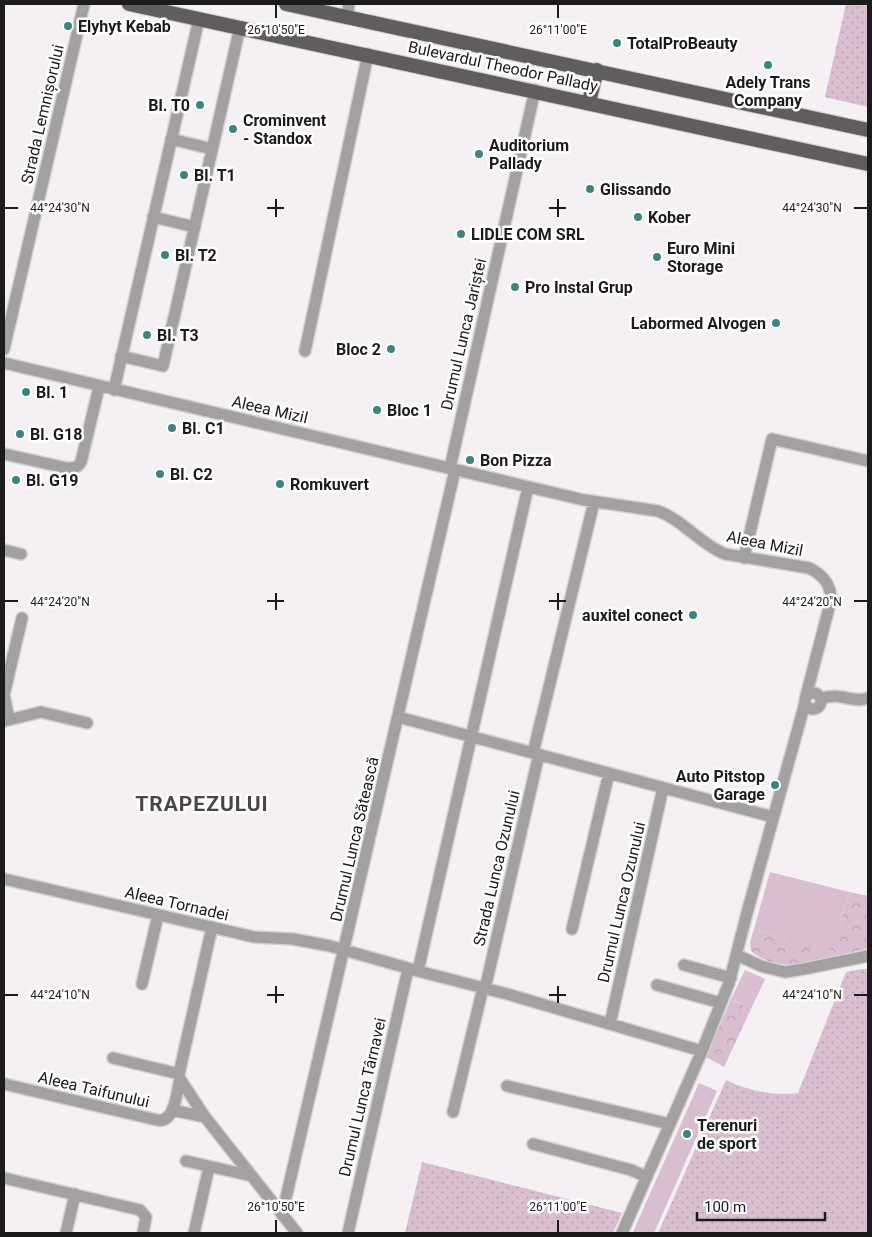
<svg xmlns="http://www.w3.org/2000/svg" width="872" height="1237" font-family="Roboto,sans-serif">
<defs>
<pattern id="grass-dots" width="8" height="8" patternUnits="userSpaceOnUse" patternTransform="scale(1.25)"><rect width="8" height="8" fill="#d8bed0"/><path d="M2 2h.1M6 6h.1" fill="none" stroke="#b9a3b2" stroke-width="1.8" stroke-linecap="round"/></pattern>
<pattern id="park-crowns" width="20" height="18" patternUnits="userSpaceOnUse" patternTransform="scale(1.25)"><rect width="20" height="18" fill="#d8bed0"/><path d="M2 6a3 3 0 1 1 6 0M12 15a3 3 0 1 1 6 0" fill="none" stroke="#b9a3b2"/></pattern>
</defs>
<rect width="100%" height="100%" fill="#f5f0f4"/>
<!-- grass -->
<path fill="url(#grass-dots)" d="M 846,4 L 868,4 L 868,107 L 825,97 Z
M 862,969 L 868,969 L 868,1233 L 658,1233 L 726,1080 C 749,1091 772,1096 798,1093 L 846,972 Z
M 422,1162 L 622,1213 L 613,1233 L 405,1233 Z"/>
<!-- park -->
<path fill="url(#park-crowns)" d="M 849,892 L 868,896 L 868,949 C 830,954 786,980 751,951 L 750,942 L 754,929 L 786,938 L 785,941 L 835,929 L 839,929 Z
M 731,999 L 751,1009 L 724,1067 L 706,1057 Z"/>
<!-- pitch -->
<path fill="#d8bed0" d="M 770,872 L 849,892 L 839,929 L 835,929 L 829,953 L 785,942 L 786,938 L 754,929 Z
M 745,970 L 765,979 L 751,1009 L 731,999 Z
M 699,1083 L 717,1091 L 654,1233 L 634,1233 L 633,1232 Z"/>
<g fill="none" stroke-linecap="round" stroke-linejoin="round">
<defs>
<path id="minor" d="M 347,17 L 349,4
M 171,139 L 212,149
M 153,217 L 195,227
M 4,349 L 84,4
M 305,351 L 368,54
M 121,356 L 163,366 L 240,27
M 4,363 L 584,500 L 658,511 C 683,520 700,544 725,554 L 809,568 C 823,575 831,584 831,600 L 806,696
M 114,390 L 199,19
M 4,454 L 67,468 C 74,468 77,468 81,462 L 99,387
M 450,468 L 535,90
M 4,550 L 21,554
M 744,558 L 772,439 L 868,461
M805 701a8 8 0 1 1 16 0a8 8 0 1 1-16 0Z
M 821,699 C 840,691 853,704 868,698
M 398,717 L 773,817
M 9,719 L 4,695 L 22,618
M 4,721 L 41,712 L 87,723
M 533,753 L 594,502
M 4,879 L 254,937 L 293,939 L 330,946 L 418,971 L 507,994 L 702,1051
M 572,929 L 609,773
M 737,955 L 761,966 L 785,972 L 804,969 L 868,956
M 684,965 L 731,978
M 418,971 L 528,487
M 142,984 L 158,915
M 657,985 L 721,1003
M 485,989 L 539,754
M 610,1024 L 663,788
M 113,1058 L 179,1074
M 180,1079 L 205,1117 L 297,1233
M 4,1084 L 157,1120 C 175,1124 177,1091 180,1079 L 179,1074 L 212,927
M 507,1086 L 670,1124
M 172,1110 L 205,1117
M 453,1112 L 483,988
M 533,1144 L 631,1170 L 647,1177
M 186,1161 L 252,1176
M 4,1178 L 140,1210 L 146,1217 L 143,1233
M 282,1215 L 455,470
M 66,1233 L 75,1194
M 194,1233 L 209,1167
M 348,1233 L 408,969
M 622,1233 L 702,1051 L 729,983 L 747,913 L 805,703"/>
<path id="major" d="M 129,4 L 868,164
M 286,4 L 868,130
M 589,102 L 597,70"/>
</defs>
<!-- minor casing -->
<use href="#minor" stroke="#d2ced1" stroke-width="14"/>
<!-- major casing -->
<use href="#major" stroke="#d2ced1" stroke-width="16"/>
<!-- minor -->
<use href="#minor" stroke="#a2a0a1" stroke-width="11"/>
<!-- major -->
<use href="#major" stroke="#605d5f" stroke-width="14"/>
</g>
<!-- ticks -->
<path fill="none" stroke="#1c1b1c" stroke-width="2" d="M 276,5 L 276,18M 558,5 L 558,18M 276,199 L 276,217M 558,199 L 558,217M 5,208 L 18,208M 267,208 L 284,208M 549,208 L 566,208M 854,208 L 867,208M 276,593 L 276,610M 558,593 L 558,610M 5,601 L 18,601M 267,601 L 284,601M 549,601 L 566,601M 854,601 L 867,601M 276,986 L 276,1003M 558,986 L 558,1003M 5,995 L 18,995M 267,995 L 284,995M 549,995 L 566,995M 854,995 L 867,995M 276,1220 L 276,1232M 558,1220 L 558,1232"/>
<!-- markers -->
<g fill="#3d847e" stroke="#fff" stroke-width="2">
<circle cx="68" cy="26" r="5"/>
<circle cx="617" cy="43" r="5"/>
<circle cx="768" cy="65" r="5"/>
<circle cx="200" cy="105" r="5"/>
<circle cx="233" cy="129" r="5"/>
<circle cx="479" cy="154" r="5"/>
<circle cx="184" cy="175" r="5"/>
<circle cx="590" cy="189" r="5"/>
<circle cx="638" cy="217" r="5"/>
<circle cx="461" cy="234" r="5"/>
<circle cx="165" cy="255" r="5"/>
<circle cx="657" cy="257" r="5"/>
<circle cx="515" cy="287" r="5"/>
<circle cx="776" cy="323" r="5"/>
<circle cx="147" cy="335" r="5"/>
<circle cx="391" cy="349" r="5"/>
<circle cx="26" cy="392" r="5"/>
<circle cx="377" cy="410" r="5"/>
<circle cx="172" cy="428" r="5"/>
<circle cx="20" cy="434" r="5"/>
<circle cx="470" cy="460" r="5"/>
<circle cx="160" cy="474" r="5"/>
<circle cx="16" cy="480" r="5"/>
<circle cx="280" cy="484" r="5"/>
<circle cx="693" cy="615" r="5"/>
<circle cx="775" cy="785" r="5"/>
<circle cx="687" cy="1134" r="5"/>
</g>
<g text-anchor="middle" stroke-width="5" stroke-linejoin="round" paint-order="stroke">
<!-- poi labels -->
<g font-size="16" font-weight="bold" fill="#1c1b1c" stroke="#fff" text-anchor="start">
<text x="78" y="32">Elyhyt Kebab</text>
<text x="627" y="49">TotalProBeauty</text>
<text x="768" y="88" text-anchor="middle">Adely Trans<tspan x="768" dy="18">Company</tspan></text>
<text x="190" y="111" text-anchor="end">Bl. T0</text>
<text x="243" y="126">Crominvent<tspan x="243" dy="18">- Standox</tspan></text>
<text x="489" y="151">Auditorium<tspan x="489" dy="18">Pallady</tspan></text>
<text x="194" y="181">Bl. T1</text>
<text x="600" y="195">Glissando</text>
<text x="648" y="223">Kober</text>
<text x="471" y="240">LIDLE COM SRL</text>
<text x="667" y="254">Euro Mini<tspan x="667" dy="18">Storage</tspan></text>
<text x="175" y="261">Bl. T2</text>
<text x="525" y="293">Pro Instal Grup</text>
<text x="766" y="329" text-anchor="end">Labormed Alvogen</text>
<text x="157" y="341">Bl. T3</text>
<text x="381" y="355" text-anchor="end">Bloc 2</text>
<text x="36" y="398">Bl. 1</text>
<text x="387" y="416">Bloc 1</text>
<text x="182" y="434">Bl. C1</text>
<text x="30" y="440">Bl. G18</text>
<text x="480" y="466">Bon Pizza</text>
<text x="170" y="480">Bl. C2</text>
<text x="26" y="486">Bl. G19</text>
<text x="290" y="490">Romkuvert</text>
<text x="683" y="621" text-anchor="end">auxitel conect</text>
<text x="765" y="782" text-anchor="end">Auto Pitstop<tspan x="765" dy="18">Garage</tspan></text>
<text x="697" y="1131">Terenuri<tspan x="697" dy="18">de sport</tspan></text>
</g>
<!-- street labels -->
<g font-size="16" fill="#1c1b1c" stroke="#fff">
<text transform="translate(503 66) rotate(12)" y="6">Bulevardul Theodor Pallady</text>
<text transform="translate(42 114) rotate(-77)" y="6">Strada Lemnișorului</text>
<text transform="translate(463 334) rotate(-77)" y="6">Drumul Lunca Jariștei</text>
<text transform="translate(270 409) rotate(13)" y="6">Aleea Mizil</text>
<text transform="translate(765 543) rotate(11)" y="6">Aleea Mizil</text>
<text transform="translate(354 839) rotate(-77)" y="6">Drumul Lunca Sătească</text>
<text transform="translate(496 868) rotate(-77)" y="6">Strada Lunca Ozunului</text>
<text transform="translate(621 902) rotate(-77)" y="6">Drumul Lunca Ozunului</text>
<text transform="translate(177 903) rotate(13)" y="6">Aleea Tornadei</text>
<text transform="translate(94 1089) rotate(13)" y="6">Aleea Taifunului</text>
<text transform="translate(362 1097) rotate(-77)" y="6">Drumul Lunca Târnavei</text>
</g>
<!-- district labels -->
<g font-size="21" font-weight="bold" letter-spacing="1" fill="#4a4648" stroke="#fff">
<text x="202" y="811">TRAPEZULUI</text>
</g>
</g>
<g font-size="12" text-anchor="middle" fill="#1c1b1c" stroke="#fff" stroke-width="5" stroke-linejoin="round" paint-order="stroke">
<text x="276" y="34">26°10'50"E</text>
<text x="558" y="34">26°11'00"E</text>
<text x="60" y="212">44°24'30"N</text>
<text x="812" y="212">44°24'30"N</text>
<text x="60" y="606">44°24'20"N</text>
<text x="812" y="606">44°24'20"N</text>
<text x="60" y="999">44°24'10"N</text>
<text x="812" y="999">44°24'10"N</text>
<text x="276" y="1211">26°10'50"E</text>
<text x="558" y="1211">26°11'00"E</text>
</g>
<!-- border -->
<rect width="872" height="1237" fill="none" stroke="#1c1b1c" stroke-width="10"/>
<!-- scale -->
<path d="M697 1212v8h128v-8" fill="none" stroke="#1c1b1c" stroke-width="2.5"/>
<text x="704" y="1212" font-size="15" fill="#1c1b1c" stroke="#ffffff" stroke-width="4" paint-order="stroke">100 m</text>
</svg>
